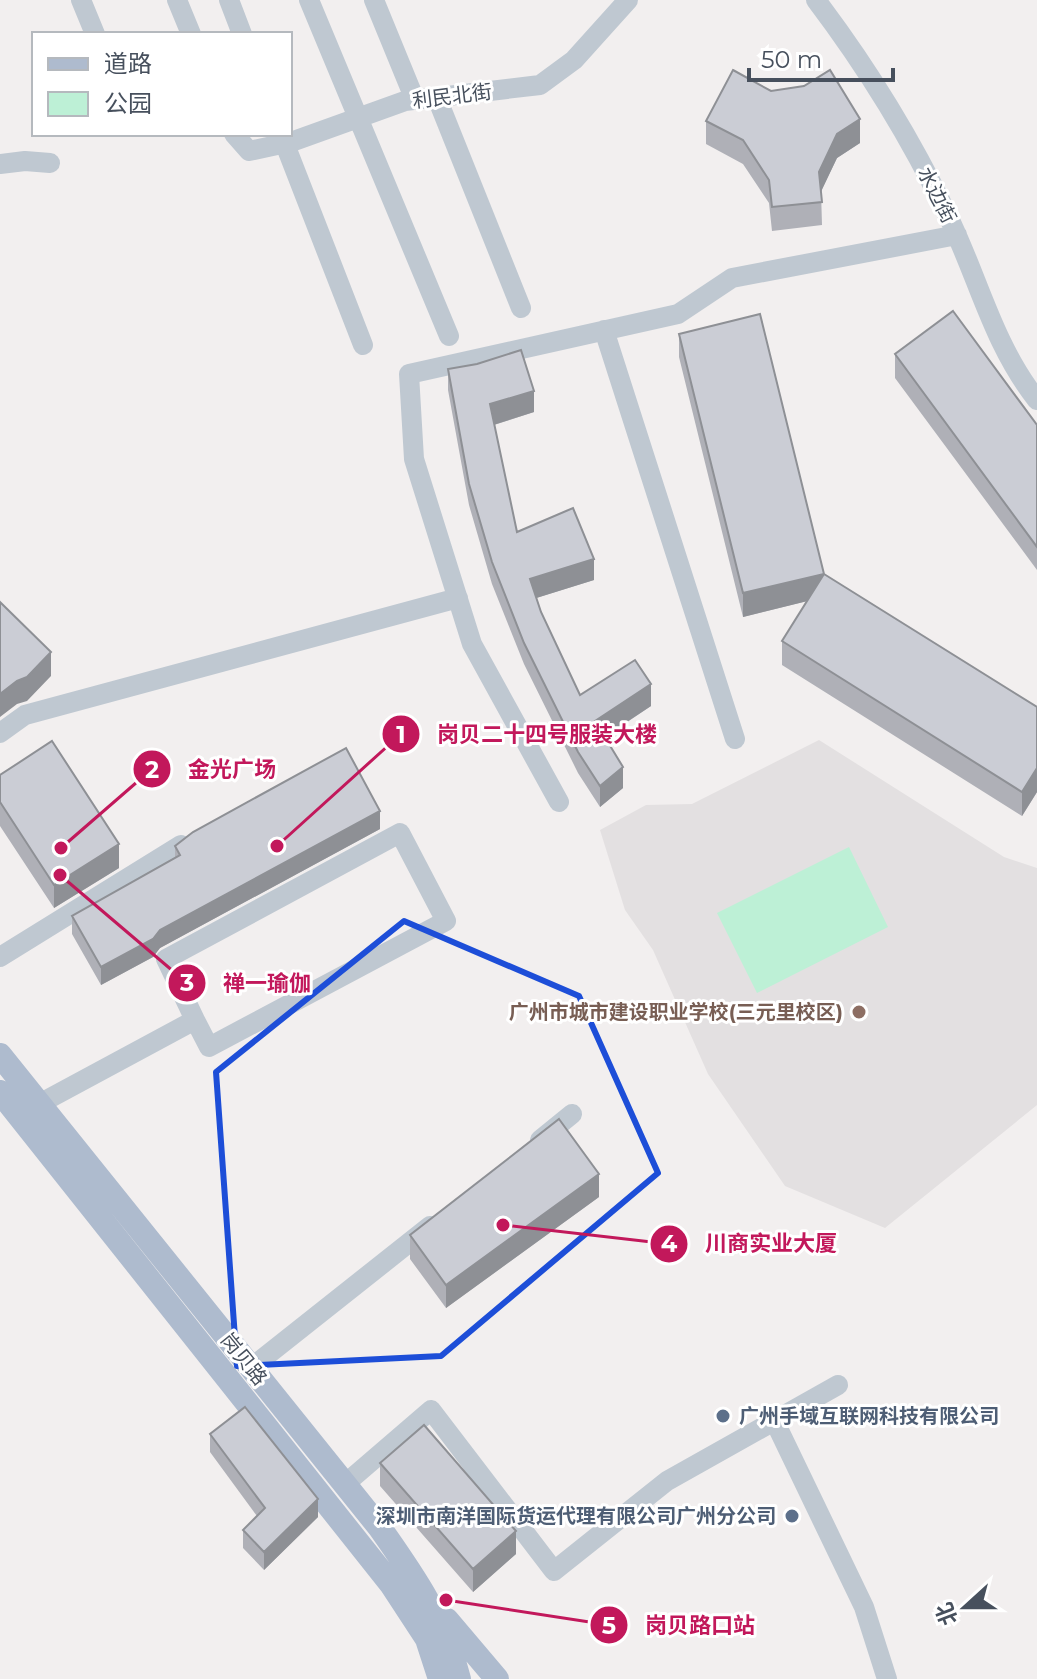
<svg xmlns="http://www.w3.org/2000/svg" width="1037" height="1679" font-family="Montserrat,'Noto Sans SC',sans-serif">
<rect width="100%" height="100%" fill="#f2efef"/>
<!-- education -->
<path fill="#e3e0e1" d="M 819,740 L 1004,857 L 1037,868 L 1037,1105 L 885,1228 L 785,1186 L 708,1074 L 653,950 L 625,910 L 600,830 L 646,805 L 692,804 Z"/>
<!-- green -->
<path fill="#bdf0d6" d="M 849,847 L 888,927 L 757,993 L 717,913 Z"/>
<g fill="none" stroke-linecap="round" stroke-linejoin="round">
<!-- minor -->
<path stroke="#bfc8d1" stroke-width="20" d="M 81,0 L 95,34
M 177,0 L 191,34
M 229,0 L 242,34
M 309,0 L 449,336
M 374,0 L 415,100
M 816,0 C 866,66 911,139 947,214 C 978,276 992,343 1037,400
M 437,98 L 521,308
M 234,134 L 249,151 L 291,142 L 405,101 L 540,85 L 574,60 L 628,0
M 281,134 L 363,345
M 0,164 L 25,161 L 50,163
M 604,330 L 735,739
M 0,733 L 25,715 L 458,598
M 559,802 L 472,644 L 414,459 L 409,374 L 678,314 L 732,278 L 957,235
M 0,957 L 181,845
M 39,1104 L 195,1020 L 166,959 L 400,833 L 446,921 L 209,1047 L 195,1020
M 540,1140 L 572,1114
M 251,1368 L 430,1226
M 775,1422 L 864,1607 L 887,1679
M 345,1484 L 431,1410 L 554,1571 L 667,1481 L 838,1385"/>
<!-- major -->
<path stroke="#aebbce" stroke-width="24" d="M 0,1055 L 380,1528 C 414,1576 445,1621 459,1679
M 0,1092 L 391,1584 L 427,1639 L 440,1679
M 447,1620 L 497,1679"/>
</g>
<!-- wall -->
<path fill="#afb0b7" d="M 804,86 L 860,143 L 837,158 L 821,191 L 822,225 L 772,231 L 769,203 L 743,164 L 706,144 L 706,121 L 771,91 Z
M 679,334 L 824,574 L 1037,707 L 1037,792 L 1022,816 L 782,665 L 782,641 L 807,601 L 743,617 L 679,357 Z
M 895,354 L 1037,425 L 1037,570 L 895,378 Z
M 448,369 L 534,412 L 494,425 L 517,532 L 594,580 L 536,598 L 541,612 L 580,695 L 651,706 L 605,737 L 623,788 L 600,807 L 578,773 L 524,664 L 492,584 L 469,505 L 448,390 Z
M 0,775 L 119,868 L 54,908 L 0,826 Z
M 380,829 L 160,948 L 153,957 L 101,985 L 72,934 L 72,916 L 175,857 L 175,846 Z
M 599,1197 L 446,1308 L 410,1259 L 410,1235 Z
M 210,1434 L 318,1517 L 264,1570 L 243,1548 L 243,1530 L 257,1516 L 210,1452 Z
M 380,1463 L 516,1554 L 473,1592 L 380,1486 Z"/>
<!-- shaded-wall -->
<path fill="#8e9095" d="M 860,119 L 860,143 L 837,158 L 819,196 L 819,172 L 837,134 Z
M 534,391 L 534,412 L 490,426 L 490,404 Z
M 594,559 L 594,580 L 530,600 L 530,579 Z
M 824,574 L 824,597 L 743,617 L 743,593 Z
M 51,652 L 51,676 L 27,701 L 17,704 L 0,717 L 0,694 Z
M 651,684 L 651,706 L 595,743 L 595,721 Z
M 623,767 L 623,788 L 600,807 L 600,786 Z
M 1037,768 L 1037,792 L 1022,816 L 1022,792 Z
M 380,811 L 380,829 L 160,948 L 153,957 L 101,985 L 101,967 L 160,930 Z
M 119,844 L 119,868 L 54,908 L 54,885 Z
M 599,1174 L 599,1197 L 446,1308 L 446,1285 Z
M 318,1499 L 318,1517 L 264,1570 L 264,1552 Z
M 516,1531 L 516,1554 L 473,1592 L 473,1569 Z"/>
<!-- building -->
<path fill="#cbcdd5" stroke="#8e9095" stroke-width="2" d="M 733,70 L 771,91 L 804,86 L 830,70 L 860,119 L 837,134 L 819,172 L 822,202 L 772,207 L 769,180 L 743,140 L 706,121 Z
M 953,311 L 1037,425 L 1037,547 L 895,354 Z
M 760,314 L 824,574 L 743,593 L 679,334 Z
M 521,350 L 534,391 L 490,404 L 517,532 L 573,508 L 594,559 L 530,579 L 541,612 L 580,695 L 635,660 L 651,684 L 595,721 L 623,767 L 600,786 L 578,752 L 524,643 L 492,562 L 469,484 L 448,369 L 477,364 Z
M 824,574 L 1037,707 L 1037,768 L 1022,792 L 782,641 Z
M 0,602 L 51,652 L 27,677 L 17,681 L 0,694 Z
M 52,741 L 119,844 L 54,885 L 0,802 L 0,775 Z
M 346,748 L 380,811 L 160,930 L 153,939 L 101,967 L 72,916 L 180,855 L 175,846 L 193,832 Z
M 559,1119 L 599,1174 L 446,1285 L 410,1235 Z
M 245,1407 L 318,1499 L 264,1552 L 243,1530 L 265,1508 L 210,1434 Z
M 424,1425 L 516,1531 L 473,1569 L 380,1463 Z"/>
<!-- marked area -->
<path fill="none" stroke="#1d4ed8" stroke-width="6" stroke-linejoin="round" d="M 404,921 L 579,996 L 658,1173 L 441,1356 L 237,1366 L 216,1072 Z"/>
<!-- markers -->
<circle fill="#8d6e63" stroke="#fff" stroke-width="3" cx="859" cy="1012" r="8"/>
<g fill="#5c6f8a" stroke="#fff" stroke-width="3">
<circle cx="723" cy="1416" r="8"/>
<circle cx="792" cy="1516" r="8"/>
</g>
<g text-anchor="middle" stroke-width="6" stroke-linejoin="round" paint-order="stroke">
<!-- street labels -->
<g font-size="20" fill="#47505d" stroke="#fff">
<text transform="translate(452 96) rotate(-7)" y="7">利民北街</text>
<text transform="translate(937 195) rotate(63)" y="7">水边街</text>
<text transform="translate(244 1359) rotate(51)" y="7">岗贝路</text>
</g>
<!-- education labels -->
<g font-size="20" font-weight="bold" fill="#785e54" stroke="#fff" text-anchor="end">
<text x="843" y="1019">广州市城市建设职业学校(三元里校区)</text>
</g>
<!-- service labels -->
<g font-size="20" font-weight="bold" fill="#4e5e75" stroke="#fff" text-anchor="start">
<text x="739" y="1423">广州手域互联网科技有限公司</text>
<text x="776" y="1523" text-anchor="end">深圳市南洋国际货运代理有限公司广州分公司</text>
</g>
</g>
<!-- callouts -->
<path fill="none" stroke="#c2185b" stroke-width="3" d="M277 846L401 734M61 848L152 769M60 875L187 983M503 1225L669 1244M446 1600L609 1625"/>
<g fill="#c2185b" stroke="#fff" stroke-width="3">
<circle cx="277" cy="846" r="8"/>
<circle cx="61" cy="848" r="8"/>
<circle cx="60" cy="875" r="8"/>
<circle cx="503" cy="1225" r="8"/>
<circle cx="446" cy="1600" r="8"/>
<circle cx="401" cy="734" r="20"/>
<circle cx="152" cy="769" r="20"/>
<circle cx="187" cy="983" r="20"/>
<circle cx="669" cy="1244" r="20"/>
<circle cx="609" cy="1625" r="20"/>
</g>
<g font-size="24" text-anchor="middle" font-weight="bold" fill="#fff">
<text x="401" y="743">1</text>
<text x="152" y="778">2</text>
<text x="187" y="991">3</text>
<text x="669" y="1252">4</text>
<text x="609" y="1634">5</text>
</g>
<g font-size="22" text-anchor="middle" font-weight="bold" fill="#c2185b" stroke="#fff" stroke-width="6" stroke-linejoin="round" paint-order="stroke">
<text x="547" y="742">岗贝二十四号服装大楼</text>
<text x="232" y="777">金光广场</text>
<text x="267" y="991">禅一瑜伽</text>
<text x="771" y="1251">川商实业大厦</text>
<text x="700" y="1633">岗贝路口站</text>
</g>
<!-- legend -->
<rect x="32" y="32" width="260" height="104" fill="#ffffff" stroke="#b5b9be" stroke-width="2"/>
<rect x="48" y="58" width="40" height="12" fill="#aebbce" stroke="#b5b9be" stroke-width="2"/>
<text x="104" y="72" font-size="24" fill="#47505d">道路</text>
<rect x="48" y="92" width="40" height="24" fill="#bdf0d6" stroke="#b5b9be" stroke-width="2"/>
<text x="104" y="112" font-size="24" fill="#47505d">公园</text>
<!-- north arrow -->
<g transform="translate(965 1607) rotate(249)" stroke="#ffffff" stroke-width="6" paint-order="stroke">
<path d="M0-6L14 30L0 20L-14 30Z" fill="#47505d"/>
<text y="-12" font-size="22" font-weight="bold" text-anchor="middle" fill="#47505d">北</text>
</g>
<!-- scale -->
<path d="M749 68v12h144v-12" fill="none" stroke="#47505d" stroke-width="4"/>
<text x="761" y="68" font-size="24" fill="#47505d" stroke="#ffffff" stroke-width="6" paint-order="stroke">50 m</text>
</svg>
